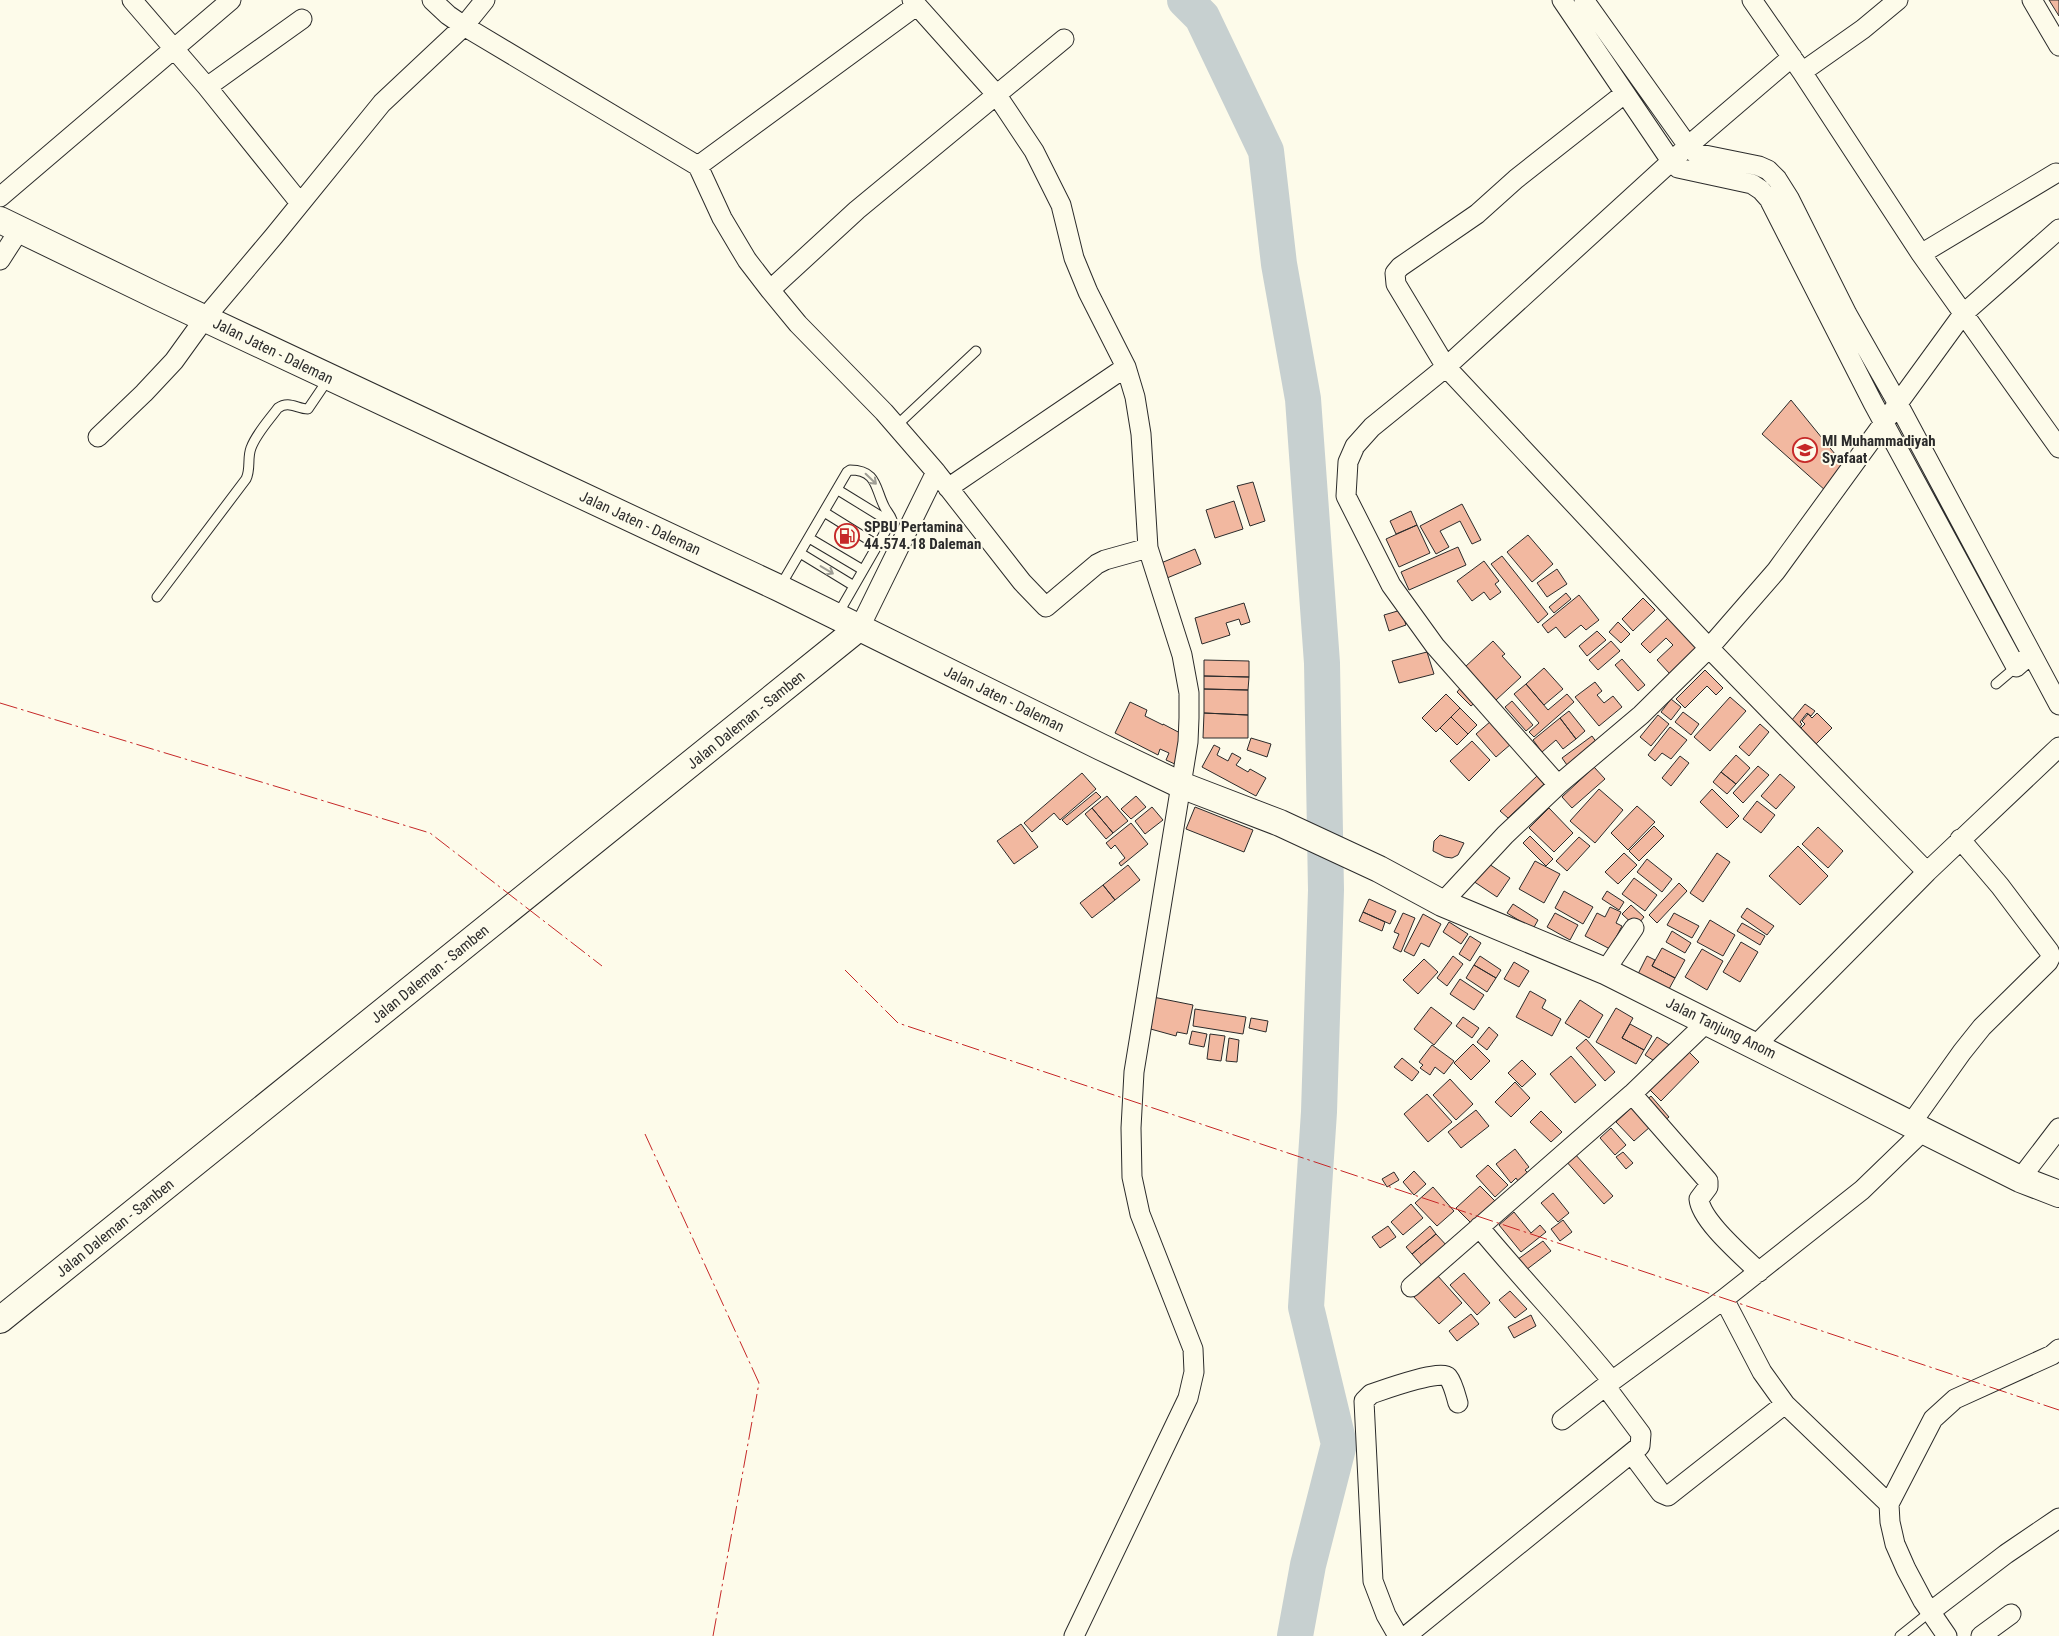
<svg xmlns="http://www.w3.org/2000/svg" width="2059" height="1636" font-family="'Roboto Condensed',sans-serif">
<rect width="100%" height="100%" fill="#fdfbea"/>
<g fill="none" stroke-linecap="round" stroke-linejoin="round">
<!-- river -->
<path stroke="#c7d0d0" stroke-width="36" d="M 1185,0 L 1202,17 L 1266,151 L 1279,264 L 1303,399 L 1322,663 L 1326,890 L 1319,1112 L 1306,1307 L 1339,1444 L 1308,1565 L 1295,1636"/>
</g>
<!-- building -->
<path fill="#f2b8a0" stroke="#2b2b2b" d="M 2049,0 L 2059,0 L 2059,16 Z
M 1791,400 L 1844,465 L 1826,491 L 1762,434 Z
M 1253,482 L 1265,521 L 1250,526 L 1237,486 Z
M 1234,501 L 1243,529 L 1215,538 L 1206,510 Z
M 1462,504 L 1481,540 L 1472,544 L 1460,521 L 1440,531 L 1449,547 L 1436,554 L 1420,526 Z
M 1411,511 L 1417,525 L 1396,534 L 1390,521 Z
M 1417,525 L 1430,553 L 1399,567 L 1386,539 Z
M 1528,535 L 1553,564 L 1532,582 L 1507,552 Z
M 1458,547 L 1466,565 L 1409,590 L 1401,572 Z
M 1195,549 L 1201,564 L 1167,578 L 1161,563 Z
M 1502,556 L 1548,614 L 1538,623 L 1491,564 Z
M 1484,561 L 1499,581 L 1495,584 L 1501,592 L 1490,600 L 1484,592 L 1472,601 L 1457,581 Z
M 1557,569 L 1567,584 L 1547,597 L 1537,583 Z
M 1566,593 L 1571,599 L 1554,613 L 1549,607 Z
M 1579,595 L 1599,620 L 1586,630 L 1581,625 L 1565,638 L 1556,627 L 1548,633 L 1542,625 Z
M 1643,598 L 1655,610 L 1633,631 L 1622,619 Z
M 1244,603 L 1250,622 L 1241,625 L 1239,619 L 1226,623 L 1230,635 L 1202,644 L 1195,618 Z
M 1401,610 L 1406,625 L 1389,631 L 1384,615 Z
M 1669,617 L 1698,648 L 1670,674 L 1657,660 L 1673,645 L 1666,638 L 1650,653 L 1641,644 Z
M 1618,622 L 1630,634 L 1621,643 L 1609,632 Z
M 1597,631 L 1606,640 L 1587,656 L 1579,646 Z
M 1493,641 L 1505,654 L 1502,656 L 1521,677 L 1496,700 L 1465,667 Z
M 1611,641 L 1620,651 L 1598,670 L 1589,660 Z
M 1427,652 L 1434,674 L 1399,683 L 1392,661 Z
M 1622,659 L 1645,685 L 1638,691 L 1615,665 Z
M 1204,660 L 1249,661 L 1249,677 L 1204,676 Z
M 1544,668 L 1563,689 L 1544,705 L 1526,684 Z
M 1705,670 L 1723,688 L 1716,695 L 1707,686 L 1685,708 L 1676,699 Z
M 1204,676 L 1249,677 L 1248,690 L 1204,689 Z
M 1595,682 L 1602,691 L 1597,695 L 1604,703 L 1613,696 L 1622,707 L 1599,726 L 1575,697 Z
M 1526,684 L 1548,710 L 1567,694 L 1574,702 L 1534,737 L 1529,732 L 1539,723 L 1514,694 Z
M 1463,685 L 1478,700 L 1471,706 L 1457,692 Z
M 1204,689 L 1248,690 L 1248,715 L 1204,713 Z
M 1446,694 L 1460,708 L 1436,732 L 1422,718 Z
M 1730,697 L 1746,711 L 1710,751 L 1694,737 Z
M 1671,699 L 1681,707 L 1671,720 L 1661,712 Z
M 1512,701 L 1533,725 L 1526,731 L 1505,707 Z
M 1130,702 L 1147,710 L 1145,716 L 1163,725 L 1163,724 L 1182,734 L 1177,765 L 1166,760 L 1169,753 L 1160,749 L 1158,755 L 1115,733 Z
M 1805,704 L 1815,711 L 1811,716 L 1807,713 L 1800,722 L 1802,724 L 1795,733 L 1787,726 Z
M 1460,708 L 1477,725 L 1468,734 L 1451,717 Z
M 1569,711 L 1585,731 L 1576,739 L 1560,718 Z
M 1683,712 L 1699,724 L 1691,735 L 1675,722 Z
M 1204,713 L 1248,715 L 1248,738 L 1203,738 Z
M 1817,713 L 1832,728 L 1811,749 L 1795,734 L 1805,724 L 1802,721 L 1808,714 L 1812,718 Z
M 1658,715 L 1669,724 L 1651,746 L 1640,737 Z
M 1451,717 L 1468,734 L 1457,745 L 1440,728 Z
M 1560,718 L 1576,739 L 1563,749 L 1556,740 L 1542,752 L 1533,740 Z
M 1491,721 L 1511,744 L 1496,757 L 1476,734 Z
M 1760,724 L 1769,732 L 1749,756 L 1739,747 Z
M 1670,727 L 1687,740 L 1671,759 L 1662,753 L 1655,761 L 1648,755 Z
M 1592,736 L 1597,743 L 1567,765 L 1562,758 Z
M 1251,738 L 1271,744 L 1267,757 L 1247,750 Z
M 1472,741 L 1490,760 L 1469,781 L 1450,761 Z
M 1214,745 L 1220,748 L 1217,755 L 1228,761 L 1232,753 L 1241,758 L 1236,765 L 1248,772 L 1250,769 L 1266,778 L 1256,796 L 1202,767 Z
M 1736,755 L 1750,768 L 1736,784 L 1721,772 Z
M 1680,756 L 1689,763 L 1671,786 L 1662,778 Z
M 1758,766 L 1769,775 L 1743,803 L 1733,793 Z
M 1594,767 L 1605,779 L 1572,808 L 1562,797 Z
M 1721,772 L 1736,784 L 1727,794 L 1713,782 Z
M 1082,773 L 1096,789 L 1060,820 L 1054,813 L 1032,832 L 1024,823 Z
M 1780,774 L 1795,787 L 1776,809 L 1761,796 Z
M 1537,776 L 1544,784 L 1508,818 L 1500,811 Z
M 1599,789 L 1623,810 L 1595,843 L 1570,821 Z
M 1712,789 L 1739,816 L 1727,828 L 1700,802 Z
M 1096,792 L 1101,797 L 1067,825 L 1062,820 Z
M 1107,796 L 1128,821 L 1113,833 L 1092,808 Z
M 1136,796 L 1146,807 L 1131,819 L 1121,809 Z
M 1757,801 L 1775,815 L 1761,833 L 1743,819 Z
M 1637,806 L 1655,822 L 1628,850 L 1611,833 Z
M 1152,807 L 1163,820 L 1145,834 L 1135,821 Z
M 1195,807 L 1253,830 L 1244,852 L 1186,829 Z
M 1092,808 L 1113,833 L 1106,839 L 1085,814 Z
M 1549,808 L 1573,833 L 1554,852 L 1529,828 Z
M 1131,823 L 1148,844 L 1121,866 L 1119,863 L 1125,858 L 1115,845 L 1111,849 L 1106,843 Z
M 1021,824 L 1038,847 L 1014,864 L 997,841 Z
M 1654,826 L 1664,836 L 1639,861 L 1629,851 Z
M 1818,827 L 1843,851 L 1828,868 L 1802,844 Z
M 1440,835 L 1464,843 L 1458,855 L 1452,858 L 1445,857 L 1433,851 L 1434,841 Z
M 1530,836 L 1553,859 L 1546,866 L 1523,843 Z
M 1579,837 L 1590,846 L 1567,871 L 1556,861 Z
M 1798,846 L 1828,876 L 1800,905 L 1769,876 Z
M 1624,853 L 1637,865 L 1618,884 L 1605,872 Z
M 1717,853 L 1730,862 L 1703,902 L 1690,893 Z
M 1647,859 L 1672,879 L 1662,892 L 1637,872 Z
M 1535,861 L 1560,874 L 1544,903 L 1519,889 Z
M 1486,862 L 1510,878 L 1497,897 L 1473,881 Z
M 1128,865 L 1140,880 L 1115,900 L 1103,885 Z
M 1634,878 L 1657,895 L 1645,911 L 1622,894 Z
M 1679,883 L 1687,891 L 1657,923 L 1649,915 Z
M 1103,885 L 1115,900 L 1092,918 L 1080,903 Z
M 1564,891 L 1593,907 L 1583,924 L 1555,908 Z
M 1607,891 L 1624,902 L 1619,910 L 1602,899 Z
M 1369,899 L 1396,911 L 1390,924 L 1363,912 Z
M 1513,904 L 1538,920 L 1533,929 L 1507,913 Z
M 1631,905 L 1644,917 L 1636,927 L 1622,914 Z
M 1610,907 L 1621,912 L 1616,923 L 1622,926 L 1610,949 L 1585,936 L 1597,913 L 1605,917 Z
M 1747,908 L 1774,926 L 1767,935 L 1741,917 Z
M 1363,912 L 1385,922 L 1382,931 L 1359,921 Z
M 1403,913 L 1415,918 L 1401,952 L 1393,948 L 1399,934 L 1394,932 Z
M 1555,913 L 1578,925 L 1570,940 L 1547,927 Z
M 1674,913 L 1699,926 L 1692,938 L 1667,925 Z
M 1423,914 L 1441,924 L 1429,947 L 1421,943 L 1414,956 L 1404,951 Z
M 1710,920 L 1735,935 L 1723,956 L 1697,942 Z
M 1449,922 L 1468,934 L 1461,944 L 1443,932 Z
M 1742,923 L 1765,936 L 1760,945 L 1737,931 Z
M 1672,931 L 1691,943 L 1685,953 L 1666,942 Z
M 1470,936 L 1481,943 L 1470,961 L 1459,954 Z
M 1741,942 L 1758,952 L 1740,982 L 1723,972 Z
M 1662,948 L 1685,960 L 1675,978 L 1652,966 Z
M 1702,949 L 1723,961 L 1707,990 L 1685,977 Z
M 1453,956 L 1463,964 L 1447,986 L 1437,978 Z
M 1480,956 L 1501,970 L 1496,978 L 1474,965 Z
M 1647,956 L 1655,960 L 1652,966 L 1675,978 L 1669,989 L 1636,978 Z
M 1424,959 L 1438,972 L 1418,994 L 1403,980 Z
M 1514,962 L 1529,971 L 1519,987 L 1504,979 Z
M 1474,965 L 1496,978 L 1487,992 L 1466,978 Z
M 1460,979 L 1484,995 L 1474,1010 L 1450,994 Z
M 1530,991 L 1546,1000 L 1542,1008 L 1561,1019 L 1552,1036 L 1516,1017 Z
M 1153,997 L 1193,1005 L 1187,1034 L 1177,1032 L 1176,1036 L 1147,1028 Z
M 1580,1000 L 1603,1015 L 1589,1038 L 1565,1023 Z
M 1431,1007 L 1452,1023 L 1434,1045 L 1414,1029 Z
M 1616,1008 L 1633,1018 L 1622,1038 L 1644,1050 L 1636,1064 L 1596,1042 Z
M 1195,1009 L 1246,1017 L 1243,1034 L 1193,1026 Z
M 1463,1017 L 1479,1028 L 1472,1038 L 1456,1026 Z
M 1251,1018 L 1268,1021 L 1266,1032 L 1249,1028 Z
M 1630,1024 L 1652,1036 L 1644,1050 L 1622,1038 Z
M 1489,1027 L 1498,1035 L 1487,1050 L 1477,1042 Z
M 1192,1031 L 1207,1034 L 1204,1047 L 1189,1044 Z
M 1210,1034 L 1225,1036 L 1221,1061 L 1207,1059 Z
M 1657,1037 L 1671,1046 L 1659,1064 L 1645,1055 Z
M 1229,1038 L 1239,1040 L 1237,1062 L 1226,1061 Z
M 1586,1039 L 1615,1072 L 1605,1081 L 1576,1048 Z
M 1473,1044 L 1490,1061 L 1471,1080 L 1454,1063 Z
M 1432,1045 L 1454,1061 L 1444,1074 L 1435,1067 L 1430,1075 L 1420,1068 L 1423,1065 L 1419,1062 Z
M 1687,1050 L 1699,1062 L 1661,1101 L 1649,1089 Z
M 1571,1056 L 1596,1085 L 1575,1103 L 1550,1074 Z
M 1402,1058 L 1419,1072 L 1412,1081 L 1394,1067 Z
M 1522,1060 L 1536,1074 L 1522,1087 L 1508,1073 Z
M 1450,1079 L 1473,1104 L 1456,1120 L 1433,1095 Z
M 1515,1082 L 1530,1098 L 1511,1117 L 1495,1102 Z
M 1427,1094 L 1452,1122 L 1428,1142 L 1404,1114 Z
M 1651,1096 L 1669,1117 L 1660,1124 L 1643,1103 Z
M 1632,1107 L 1650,1127 L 1634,1141 L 1616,1122 Z
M 1476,1110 L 1489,1126 L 1461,1148 L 1448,1132 Z
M 1541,1111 L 1562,1132 L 1551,1142 L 1530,1122 Z
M 1611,1128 L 1626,1145 L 1615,1155 L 1600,1138 Z
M 1515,1149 L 1529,1167 L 1525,1170 L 1528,1173 L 1518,1181 L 1516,1178 L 1511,1183 L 1496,1164 Z
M 1623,1152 L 1633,1163 L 1626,1169 L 1616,1157 Z
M 1574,1153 L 1613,1196 L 1604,1204 L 1565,1160 Z
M 1488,1165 L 1508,1185 L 1495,1197 L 1476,1176 Z
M 1414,1171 L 1426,1184 L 1414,1195 L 1403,1182 Z
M 1394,1172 L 1399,1180 L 1387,1187 L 1382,1179 Z
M 1480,1186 L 1496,1202 L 1472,1224 L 1456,1208 Z
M 1433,1187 L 1454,1211 L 1437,1226 L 1415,1203 Z
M 1553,1193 L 1569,1213 L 1558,1222 L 1541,1203 Z
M 1411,1204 L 1423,1218 L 1403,1235 L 1391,1222 Z
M 1514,1212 L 1531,1233 L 1540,1225 L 1546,1232 L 1521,1252 L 1499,1225 Z
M 1563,1220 L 1572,1232 L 1560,1241 L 1551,1229 Z
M 1388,1226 L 1396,1237 L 1380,1248 L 1372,1237 Z
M 1430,1226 L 1436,1234 L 1412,1254 L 1406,1247 Z
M 1436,1234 L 1448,1247 L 1424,1268 L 1412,1254 Z
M 1543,1241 L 1551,1251 L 1522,1273 L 1514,1262 Z
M 1464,1273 L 1490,1303 L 1477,1315 L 1450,1285 Z
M 1437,1275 L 1462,1303 L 1439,1324 L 1413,1296 Z
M 1510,1291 L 1527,1309 L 1515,1318 L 1499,1300 Z
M 1471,1314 L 1479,1324 L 1457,1341 L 1449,1331 Z
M 1531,1315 L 1536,1326 L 1514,1338 L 1508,1327 Z"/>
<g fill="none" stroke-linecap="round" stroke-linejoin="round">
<defs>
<path id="lane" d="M 896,426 L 976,351
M 838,490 L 890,522
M 824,512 L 877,545
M 809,538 L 863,570
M 800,553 L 854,586
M 781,585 L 847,472 L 850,470 C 877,470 875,488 884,506 C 886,511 890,514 892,520 L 838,614
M 157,597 L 246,479 C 251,469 247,458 251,448 C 256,434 269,420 278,408 C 289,400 297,409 308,409 L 329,378
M 1996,684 L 2016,667
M 1900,1636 L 1930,1612"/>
<path id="street" d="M 132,0 L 207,87 L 300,203
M 432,0 L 448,15 L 464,26 L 698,166 L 722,218 L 747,260 L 770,290 L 798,324 L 884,412 L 936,472 L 1022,582 L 1046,607 L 1097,564 L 1105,560 L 1148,548
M 912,0 L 996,94 L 1034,151 L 1061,205 L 1074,258 L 1088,292 L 1126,367 L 1135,397 L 1141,434 L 1148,548 L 1182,655 L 1189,693 L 1189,718 L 1188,742 L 1134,1072 L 1131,1128 L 1132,1177 L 1140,1214 L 1193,1349 L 1194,1372 L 1188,1398 L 1074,1636
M 1562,0 L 1671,161 L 1678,168 L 1752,184 L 1761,190 L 1769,199 L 1873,403 L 2016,667 L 2031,654
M 1584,0 L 1688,146 L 1695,153 L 1759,166 L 1768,170 L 1777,179 L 1789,198 L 1847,314 L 1897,402 L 2059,705
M 1752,0 L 1802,72 L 1921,254 L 2059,448
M 2032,0 L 2059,46
M 1802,72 L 1863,29 L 1898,0
M 207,87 L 302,19
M 1624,94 L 1516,179 L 1477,214 L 1400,267 L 1395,273 L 1396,284 L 1446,367 L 1709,648 L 1927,872
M 698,166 L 916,6
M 0,197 L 231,0
M 1921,254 L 2056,173
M 0,260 L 20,229
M 770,290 L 857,210 L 1064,39
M 98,437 L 144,393 L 174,361 L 205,318 L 274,236 L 382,103 L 464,26 L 485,0
M 948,488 L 1126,367
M 860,627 L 936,472
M 1558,785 L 1435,646 L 1391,585 L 1346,496 L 1348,462 L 1355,446 L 1372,427 L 1446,367 L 1688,146 L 1792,57
M 1442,903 L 1505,835 L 1558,785 L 1641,715 L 1709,648 L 1776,571 L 1963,314 L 2059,229
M 1605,971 L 1634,928
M 1756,1045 L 1927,872 L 2059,747
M 1632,1094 L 1708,1181 L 1708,1187 L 1699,1199 C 1701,1221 1743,1256 1759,1272
M 1910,1125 L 1962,1052 L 1982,1027 L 2048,962 L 2051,956 L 2049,951 L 2000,886 L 1960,839
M 2020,1179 L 2059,1128
M 1479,1227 C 1522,1279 1569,1328 1612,1381
M 1411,1287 L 1632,1094 L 1707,1022
M 1724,1299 L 1762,1372 L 1785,1404 L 1889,1504
M 1562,1420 L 1612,1381 L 1724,1299 L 1862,1190 L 1923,1131
M 1632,1454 L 1661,1493 L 1668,1496 L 1785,1404
M 1930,1612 L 2006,1554 L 2059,1518
M 1398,1636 L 1386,1615 L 1373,1581 L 1364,1401 L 1371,1394 C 1383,1390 1441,1369 1448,1377 C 1453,1383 1456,1396 1458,1403
M 1406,1636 L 1640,1446 L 1641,1434 L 1606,1387
M 1947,1636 L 1923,1601 L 1906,1569 L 1895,1544 L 1890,1522 L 1889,1504 L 1933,1419 L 1955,1399 L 2052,1355 L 2059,1349
M 1981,1636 L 2011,1614"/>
<path id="secondary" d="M 0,220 L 159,297 L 779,588 L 1101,747 L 1181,785 L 1280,823 L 1379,869 L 1442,903 L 1605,971 L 2020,1179 L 2059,1194
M 0,1320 L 860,627"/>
</defs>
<!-- lane casing -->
<use href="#lane" stroke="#2b2b2b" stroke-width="11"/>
<!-- street casing -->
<use href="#street" stroke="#2b2b2b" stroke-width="21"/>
<!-- secondary casing -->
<use href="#secondary" stroke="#2b2b2b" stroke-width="28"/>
<!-- lane -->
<use href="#lane" stroke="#fdfbea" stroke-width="9"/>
<!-- street -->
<use href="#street" stroke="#fdfbea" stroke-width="19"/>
<!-- secondary -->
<use href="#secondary" stroke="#fdfbea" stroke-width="26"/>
<!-- power -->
<path stroke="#c62828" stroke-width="1" stroke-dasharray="18 4 2.5 4" stroke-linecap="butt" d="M 0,703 L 430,833 L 602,966
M 845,970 L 898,1023 L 2059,1410
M 645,1134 L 759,1383 L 713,1636"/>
</g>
<!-- one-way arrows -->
<defs><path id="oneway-shaft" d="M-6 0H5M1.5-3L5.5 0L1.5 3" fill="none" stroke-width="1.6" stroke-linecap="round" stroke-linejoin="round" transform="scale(1.25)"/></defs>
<g stroke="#9e9d94">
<use href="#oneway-shaft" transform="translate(871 479) rotate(44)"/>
<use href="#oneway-shaft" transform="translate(827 570) rotate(31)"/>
</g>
<!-- icons -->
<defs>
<symbol id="school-ring" viewBox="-11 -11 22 22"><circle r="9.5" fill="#fdfbea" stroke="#c62828" stroke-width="1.5"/><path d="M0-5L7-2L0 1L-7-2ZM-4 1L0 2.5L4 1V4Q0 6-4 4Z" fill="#c62828"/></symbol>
<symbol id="fuel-ring" viewBox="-11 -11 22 22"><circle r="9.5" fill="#fdfbea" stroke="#c62828" stroke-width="1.5"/><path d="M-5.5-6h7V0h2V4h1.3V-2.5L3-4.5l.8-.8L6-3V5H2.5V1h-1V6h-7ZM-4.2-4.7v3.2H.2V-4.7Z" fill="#c62828"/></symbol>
</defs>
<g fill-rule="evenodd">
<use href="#school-ring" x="1791" y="436" width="28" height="28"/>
<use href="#fuel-ring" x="833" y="522" width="28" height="28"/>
</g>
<g text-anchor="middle" stroke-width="4" stroke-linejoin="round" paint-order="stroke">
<!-- street labels -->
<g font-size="15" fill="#2b2b2b" stroke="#fdfbea">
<text transform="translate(273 351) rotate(26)" y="5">Jalan Jaten - Daleman</text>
<text transform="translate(640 523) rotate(25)" y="5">Jalan Jaten - Daleman</text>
<text transform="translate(1004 699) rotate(26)" y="5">Jalan Jaten - Daleman</text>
<text transform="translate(746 720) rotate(-39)" y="5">Jalan Daleman - Samben</text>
<text transform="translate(430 974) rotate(-39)" y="5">Jalan Daleman - Samben</text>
<text transform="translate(1721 1028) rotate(26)" y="5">Jalan Tanjung Anom</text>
<text transform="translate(115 1228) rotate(-39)" y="5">Jalan Daleman - Samben</text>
</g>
<!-- poi labels -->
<g font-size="15" font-weight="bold" fill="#2b2b2b" stroke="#fdfbea" text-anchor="start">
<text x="1822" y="446">MI Muhammadiyah<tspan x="1822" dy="17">Syafaat</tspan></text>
<text x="864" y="532">SPBU Pertamina<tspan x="864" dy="17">44.574.18 Daleman</tspan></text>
</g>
</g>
</svg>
